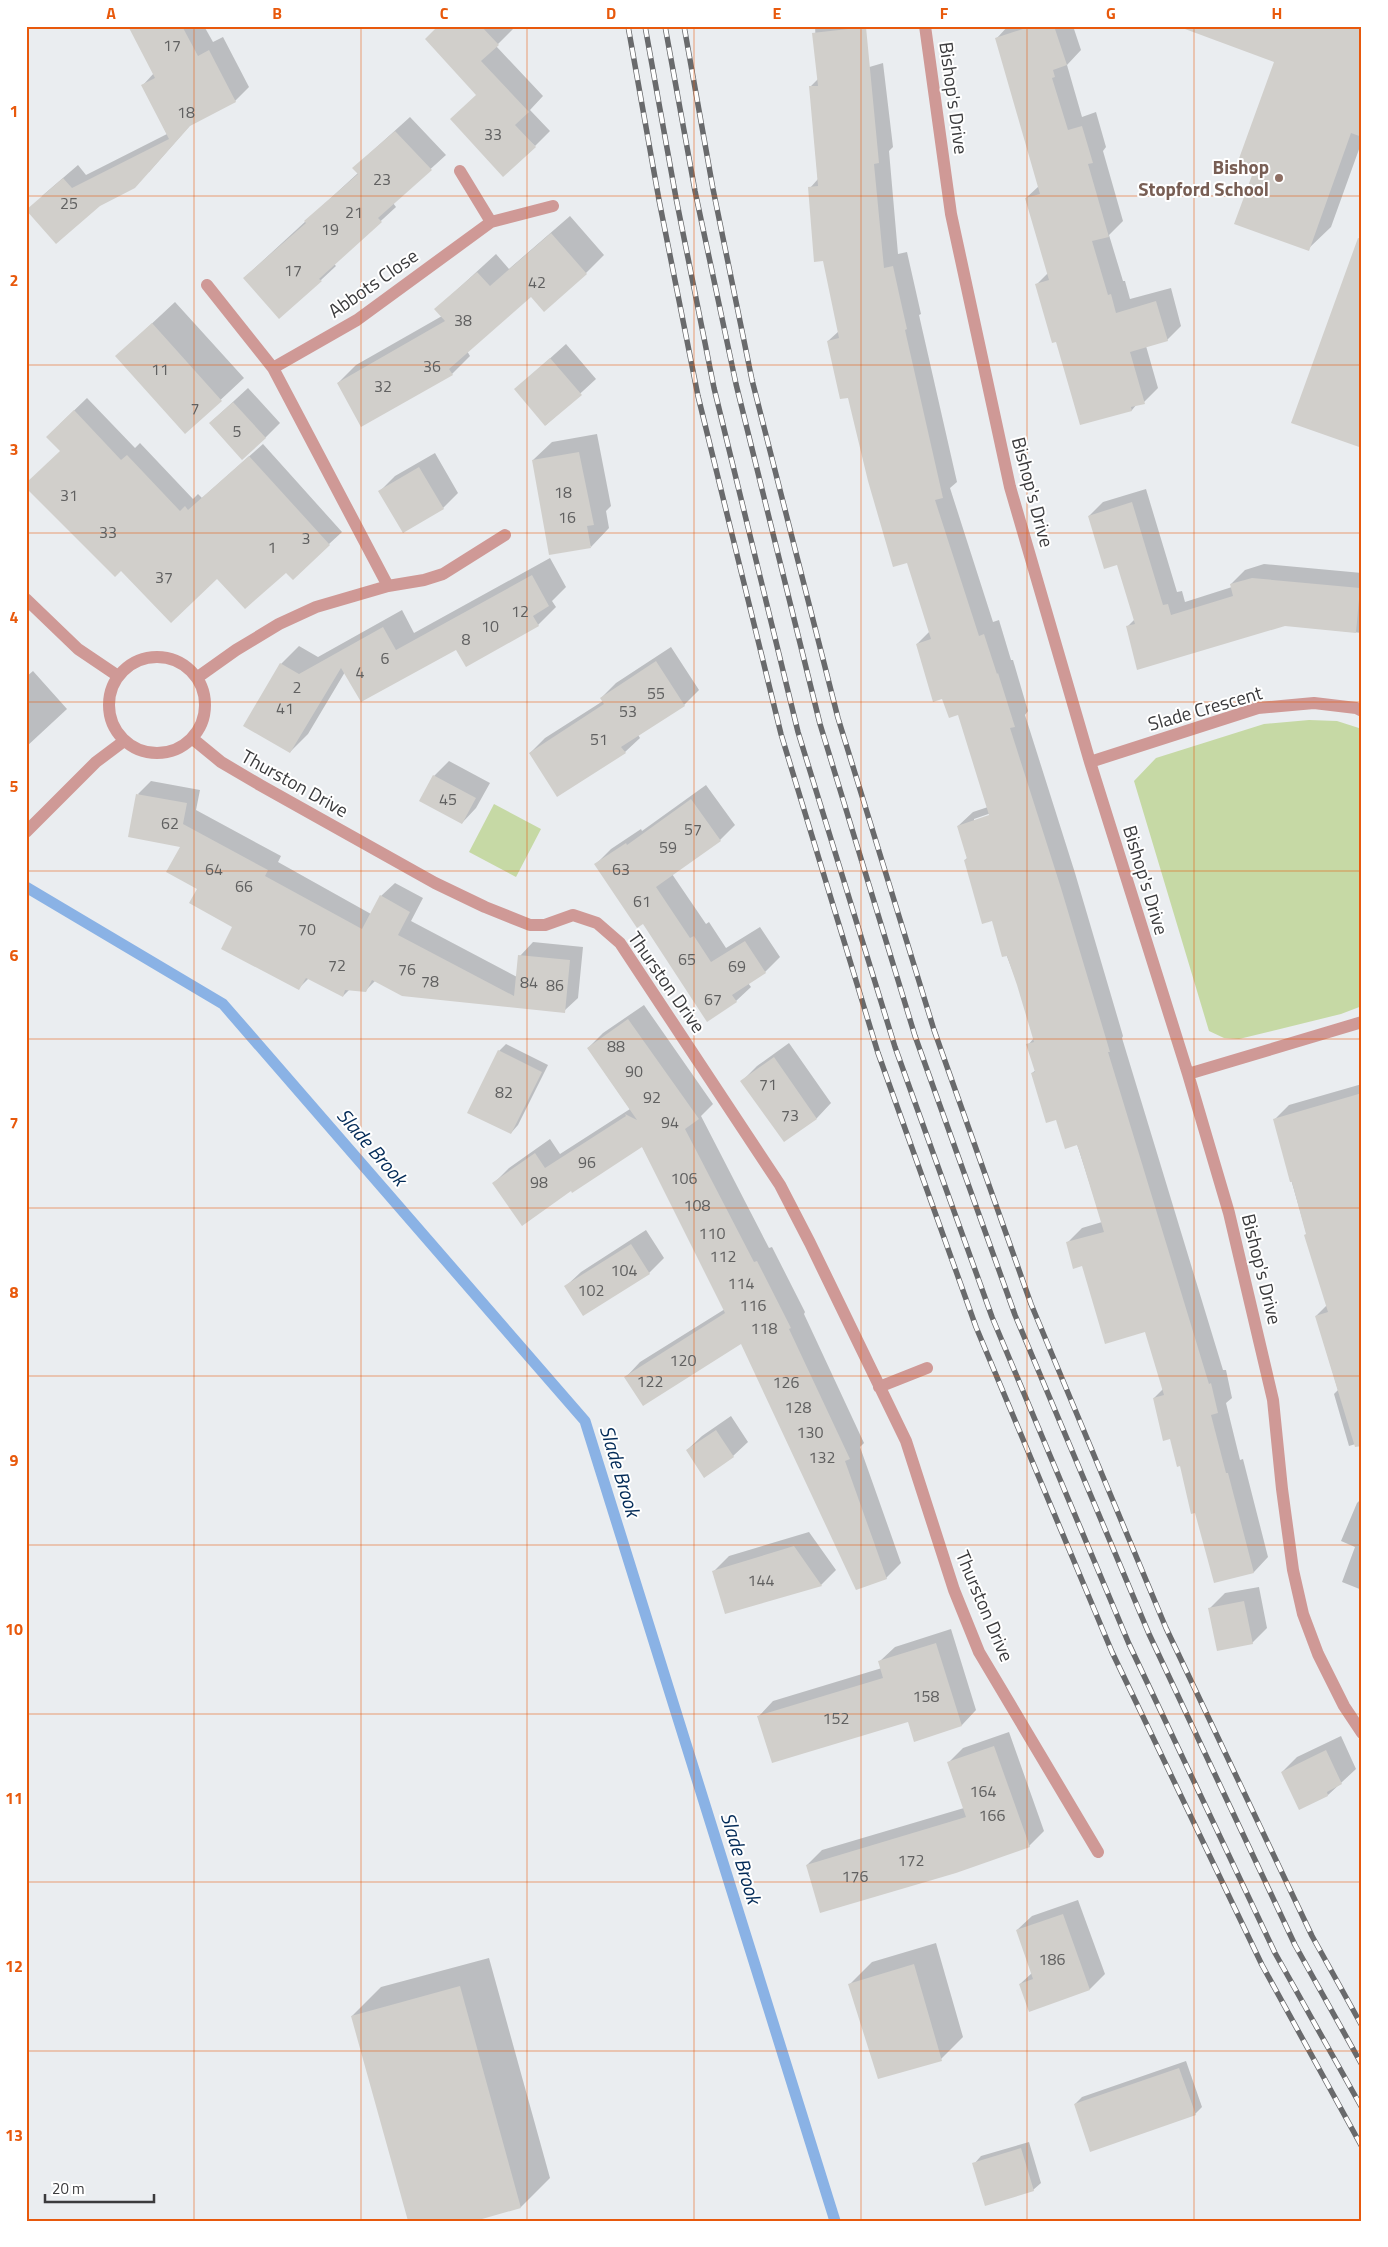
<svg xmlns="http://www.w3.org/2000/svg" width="1388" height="2247" font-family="'Titillium Web',sans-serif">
<rect width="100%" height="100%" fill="#eaedf0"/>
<!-- green -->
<path fill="#c6d9a5" d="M 1309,720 L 1337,721 L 1362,729 L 1362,1006 L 1341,1014 L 1239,1039 L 1224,1038 L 1209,1031 L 1134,781 L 1156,758 L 1264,724 Z
M 494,804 L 541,829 L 516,877 L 469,852 Z"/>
<!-- shadow -->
<path fill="#0003" fill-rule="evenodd" d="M 129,26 L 204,26 L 213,42 L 223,37 L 249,87 L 235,101 L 192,123 L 149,172 L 42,196 L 78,165 L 86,175 L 167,134 L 143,85 L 154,73 Z
M 439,26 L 510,26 L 513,29 L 496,46 L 543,96 L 530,110 L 550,131 L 535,146 L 477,94 Z
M 815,26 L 863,26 L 859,30 L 816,46 Z
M 1008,26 L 1073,26 L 1081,50 L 1067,65 L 1082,117 L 1096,112 L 1106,147 L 1103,151 L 1123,221 L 1109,235 L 1123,281 L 1125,281 L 1130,299 L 1171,288 L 1181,326 L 1167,340 L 1146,346 L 1158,388 L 1144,402 L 1137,404 L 1132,410 L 1081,424 L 1057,340 L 1036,285 L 1048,273 L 1026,198 L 1039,186 L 997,38 Z
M 1362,26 L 1362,141 L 1331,227 L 1308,249 L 1255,169 L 1276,62 Z
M 883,63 L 893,147 L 889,151 L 898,254 L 907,252 L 921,314 L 919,315 L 957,482 L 950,488 L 993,622 L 999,620 L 1011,660 L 1013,660 L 1028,711 L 1025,715 L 1075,873 L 1123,1036 L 1122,1038 L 1223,1370 L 1226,1370 L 1232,1398 L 1226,1403 L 1240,1460 L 1243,1459 L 1268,1557 L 1254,1572 L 1215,1581 L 1196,1511 L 1171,1437 L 1154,1398 L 1163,1389 L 1146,1331 L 1083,1264 L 1067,1243 L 1082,1228 L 1102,1222 L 1077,1144 L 1057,1119 L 1032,1073 L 1036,1070 L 1028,1045 L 1034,1038 L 1018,985 L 993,920 L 965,860 L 968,857 L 958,826 L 973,812 L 988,807 L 959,713 L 943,697 L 917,644 L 930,631 L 908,562 L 828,341 L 839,331 L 810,188 L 818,179 L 810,87 L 825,72 L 849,73 ZM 994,812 L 995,814 L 974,822 L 974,819 Z
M 410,117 L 446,155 L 393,203 L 396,207 L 334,264 L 336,266 L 321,280 L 244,278 L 358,173 L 369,154 Z
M 570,216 L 604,255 L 586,273 L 531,295 L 467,351 L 470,356 L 452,374 L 338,383 L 356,365 L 442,316 L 436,309 L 496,254 L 509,269 Z
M 175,302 L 244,378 L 185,433 L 117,356 Z
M 566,344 L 596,379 L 546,425 L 516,389 Z
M 248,388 L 280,423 L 265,438 L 210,423 Z
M 87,398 L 135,448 L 140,443 L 193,499 L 198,494 L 202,498 L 263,444 L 342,532 L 329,544 L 286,571 L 217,577 L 61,451 L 60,424 Z
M 597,434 L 611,506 L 606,511 L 609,528 L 591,547 L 533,460 L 552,442 Z
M 435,453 L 458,493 L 443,508 L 380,491 L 395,476 Z
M 1146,489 L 1177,592 L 1182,591 L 1185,602 L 1232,587 L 1231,584 L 1245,570 L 1264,564 L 1362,573 L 1362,633 L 1285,625 L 1127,627 L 1135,619 L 1118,564 L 1089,516 L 1103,502 Z
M 550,558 L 566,587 L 552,601 L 556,607 L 538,625 L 456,648 L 345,672 L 308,734 L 290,752 L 281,664 L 299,646 L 318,657 L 402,610 L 414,633 Z
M 671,647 L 699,690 L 684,705 L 638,735 L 640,738 L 625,752 L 530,753 L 545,738 L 603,701 L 601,698 L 616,683 Z
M 33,671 L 67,709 L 26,747 L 26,677 Z
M 449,761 L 490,783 L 476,808 L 462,823 L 434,776 Z
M 151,781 L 200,790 L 196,810 L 281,856 L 278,862 L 371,914 L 381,896 L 395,883 L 423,898 L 411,921 L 517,977 L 520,956 L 533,942 L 583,947 L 578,998 L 564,1011 L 375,981 L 365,991 L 350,989 L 343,996 L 309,978 L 299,988 L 234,926 L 198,888 L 182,846 L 138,794 Z
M 706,785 L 735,825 L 720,840 L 672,874 L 706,924 L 709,922 L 726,948 L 760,927 L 780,957 L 765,972 L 748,983 L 751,987 L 736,1001 L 643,922 L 596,864 L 611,849 L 641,829 L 642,831 Z
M 644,1005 L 713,1104 L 701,1116 L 769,1248 L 772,1247 L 805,1312 L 804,1314 L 864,1443 L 860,1447 L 901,1563 L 886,1578 L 742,1342 L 626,1377 L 640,1362 L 725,1309 L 642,1146 L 494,1183 L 509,1168 L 550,1139 L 560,1154 L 630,1109 L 588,1048 L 603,1033 Z
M 789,1043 L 831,1103 L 817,1118 L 784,1140 L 742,1081 L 757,1066 Z
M 506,1044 L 548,1065 L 518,1125 L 511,1133 L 499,1051 Z
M 1362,1084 L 1362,1442 L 1349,1446 L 1334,1394 L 1338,1390 L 1316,1316 L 1327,1305 L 1274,1120 L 1289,1105 Z
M 646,1230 L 664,1258 L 649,1273 L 566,1286 L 581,1272 Z
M 731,1416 L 748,1442 L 733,1456 L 687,1450 L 702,1436 Z
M 1362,1498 L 1362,1590 L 1342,1582 L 1355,1547 L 1341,1541 L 1357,1503 Z
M 809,1532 L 836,1570 L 821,1585 L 714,1571 L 729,1556 Z
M 1259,1587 L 1267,1628 L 1252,1643 L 1210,1608 L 1225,1593 Z
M 951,1629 L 976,1710 L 962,1725 L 908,1721 L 759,1716 L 773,1701 L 882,1668 L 880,1661 L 895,1647 Z
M 1009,1732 L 1044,1831 L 1029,1846 L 807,1865 L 822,1850 L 964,1808 L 948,1763 L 963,1748 Z
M 1341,1736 L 1356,1769 L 1328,1795 L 1282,1772 L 1297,1757 Z
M 1078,1900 L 1105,1974 L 1090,1989 L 1030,2010 L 1020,1984 L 1032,1973 L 1017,1930 L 1032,1916 Z
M 936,1943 L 963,2037 L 941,2059 L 850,1984 L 872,1962 Z
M 489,1958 L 550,2178 L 521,2207 L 470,2221 L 352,2016 L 381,1987 Z
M 1186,2061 L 1202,2107 L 1195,2114 L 1075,2104 L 1082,2097 Z
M 1029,2142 L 1041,2183 L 1033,2190 L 974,2164 L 981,2156 Z"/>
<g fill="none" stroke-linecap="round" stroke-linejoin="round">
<!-- stream -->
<path stroke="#8ab2e5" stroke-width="11" d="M 26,887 L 223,1004 L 585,1421 L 835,2221"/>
</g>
<!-- building -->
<path fill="#d1cfcb" d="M 128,26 L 182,26 L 198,56 L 209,50 L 236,102 L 190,126 L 135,188 L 100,206 L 56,244 L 26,210 L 63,178 L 72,188 L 169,139 L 141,85 L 155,78 Z
M 438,26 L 481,26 L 499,45 L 481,61 L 529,112 L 515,125 L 536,147 L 503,177 L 450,119 L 476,95 L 425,39 Z
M 1032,26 L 1054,26 L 1067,65 L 1053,70 L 1055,77 L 1052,78 L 1068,130 L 1082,126 L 1093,163 L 1088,164 L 1109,237 L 1092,241 L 1108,295 L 1111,294 L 1116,313 L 1156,301 L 1168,341 L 1130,352 L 1145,404 L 1131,407 L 1132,411 L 1080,425 L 1056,342 L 1052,343 L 1035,284 L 1049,280 L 1025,198 L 1040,194 L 995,38 Z
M 1186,26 L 1362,26 L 1362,137 L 1351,133 L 1309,251 L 1234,224 L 1254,170 L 1237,164 L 1274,62 L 1185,29 Z
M 866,27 L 879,163 L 874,164 L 884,268 L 893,266 L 900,298 L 907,329 L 905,330 L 943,498 L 935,500 L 979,636 L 984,634 L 997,674 L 998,673 L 1015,727 L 1010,728 L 1061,888 L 1110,1052 L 1108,1052 L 1209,1384 L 1211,1383 L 1218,1413 L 1211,1415 L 1226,1473 L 1228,1473 L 1254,1573 L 1214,1583 L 1195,1513 L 1191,1514 L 1180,1466 L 1177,1467 L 1170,1439 L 1163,1441 L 1153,1398 L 1164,1395 L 1145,1332 L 1105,1344 L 1082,1266 L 1073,1269 L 1066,1242 L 1104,1232 L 1079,1150 L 1077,1145 L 1065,1149 L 1056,1120 L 1046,1123 L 1031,1073 L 1035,1072 L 1026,1044 L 1034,1042 L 1017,985 L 1007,956 L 1002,957 L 992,921 L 982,924 L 964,860 L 967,859 L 957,826 L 989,815 L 958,715 L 949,718 L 942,699 L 933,702 L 916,644 L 931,639 L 907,563 L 893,567 L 868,481 L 848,398 L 840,399 L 827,341 L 839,338 L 823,261 L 814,262 L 808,187 L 818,186 L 809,86 L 818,86 L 812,33 Z
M 395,131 L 432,170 L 378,218 L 382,222 L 319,279 L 322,281 L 279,319 L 243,278 L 306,223 L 304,221 L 358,174 L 352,168 Z
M 551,233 L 587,274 L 544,312 L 531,297 L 449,369 L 453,375 L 361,427 L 337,383 L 445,321 L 434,309 L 477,272 L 490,286 Z
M 1358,238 L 1362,239 L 1362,448 L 1291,423 Z
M 152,323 L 222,401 L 185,434 L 115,356 Z
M 550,358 L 582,395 L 545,426 L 514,389 Z
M 233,402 L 266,438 L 242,460 L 209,423 Z
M 74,410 L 121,460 L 127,455 L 180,511 L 185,506 L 188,510 L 249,456 L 330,545 L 293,580 L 286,573 L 245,609 L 217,579 L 171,623 L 121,571 L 115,577 L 26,488 L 26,483 L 60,451 L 46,437 Z
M 579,452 L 594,525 L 587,526 L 591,548 L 549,555 L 532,460 Z
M 419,467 L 444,509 L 403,533 L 378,491 Z
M 1132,502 L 1163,605 L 1168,604 L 1171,615 L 1233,596 L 1230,584 L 1252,578 L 1360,588 L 1356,633 L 1285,626 L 1137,670 L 1126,626 L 1135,624 L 1117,565 L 1104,569 L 1088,516 Z
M 532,575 L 549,606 L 533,616 L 539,626 L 466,667 L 456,650 L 361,702 L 341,668 L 290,753 L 243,726 L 280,663 L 299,674 L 383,627 L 396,650 Z
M 656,661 L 685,706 L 621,747 L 626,753 L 557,797 L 529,753 L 604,704 L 600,698 Z
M 433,775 L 476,798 L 462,824 L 419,801 Z
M 136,794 L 187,803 L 183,824 L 268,870 L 265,876 L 362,929 L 380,895 L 410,912 L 398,935 L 514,996 L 518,955 L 570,960 L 565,1013 L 402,996 L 372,980 L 366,992 L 345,990 L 343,997 L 306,978 L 299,990 L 221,949 L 232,927 L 189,903 L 197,889 L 166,872 L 180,847 L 128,837 Z
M 691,799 L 721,841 L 656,887 L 690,938 L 694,936 L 711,962 L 745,941 L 766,973 L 732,995 L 737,1002 L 707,1022 L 643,924 L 637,928 L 594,864 L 626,843 L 627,845 Z
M 628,1019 L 699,1119 L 685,1129 L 754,1262 L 757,1261 L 791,1328 L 789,1329 L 850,1459 L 845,1461 L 887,1579 L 856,1590 L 741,1344 L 643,1406 L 624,1377 L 725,1313 L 642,1147 L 572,1193 L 571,1191 L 522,1226 L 492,1183 L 535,1153 L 545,1168 L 626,1116 L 625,1114 L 637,1120 L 587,1048 Z
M 498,1050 L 542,1072 L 511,1134 L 467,1113 Z
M 774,1057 L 817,1119 L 784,1142 L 740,1081 Z
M 1362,1093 L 1362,1446 L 1355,1447 L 1315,1316 L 1328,1312 L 1304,1235 L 1306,1234 L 1292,1182 L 1290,1182 L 1273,1119 Z
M 631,1244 L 650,1274 L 583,1316 L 564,1286 Z
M 716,1430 L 734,1457 L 704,1478 L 686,1450 Z
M 794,1546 L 822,1586 L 725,1614 L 712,1571 Z
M 1244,1601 L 1253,1644 L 1217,1651 L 1208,1608 Z
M 936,1643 L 962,1726 L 914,1742 L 908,1722 L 772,1763 L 757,1716 L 883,1678 L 878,1661 Z
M 994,1746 L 1030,1847 L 956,1873 L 820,1913 L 806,1865 L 966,1817 L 947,1762 Z
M 1326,1750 L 1342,1784 L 1327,1792 L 1328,1796 L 1299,1810 L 1281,1772 Z
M 1063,1914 L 1090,1990 L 1029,2012 L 1019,1984 L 1033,1979 L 1016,1930 Z
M 914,1964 L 942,2061 L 878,2079 L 848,1984 Z
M 460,1986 L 521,2208 L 475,2221 L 408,2221 L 351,2016 Z
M 1179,2068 L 1196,2115 L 1090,2152 L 1074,2104 Z
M 1021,2148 L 1034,2191 L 985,2206 L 972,2163 Z"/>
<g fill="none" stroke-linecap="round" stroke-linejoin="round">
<!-- minor -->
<path stroke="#cf9996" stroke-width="12" d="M 925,26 L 951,214 L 1010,487 L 1090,762 L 1188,1074 L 1229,1213 L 1273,1400 L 1282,1489 L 1293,1570 L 1303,1614 L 1318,1654 L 1344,1706 L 1362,1733
M 460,171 L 491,222
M 207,285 L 273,368
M 388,586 L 273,368 L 357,320 L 491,222 L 553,206
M 26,599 L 78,649 L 118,676
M109 705a48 48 0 1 1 96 0a48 48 0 1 1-96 0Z
M 198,677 L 236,650 L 279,624 L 316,607 L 388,586 L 424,580 L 443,574 L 505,535
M 193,739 L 221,762 L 260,785 L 435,883 L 485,907 L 530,925 L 545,925 L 573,915 L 597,923 L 620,943 L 780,1185 L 810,1243 L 906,1441 L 954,1590 L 979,1652 L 1098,1852
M 1090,762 L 1258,708 L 1314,703 L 1356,708 L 1362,711
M 26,832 L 96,762 L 124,741
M 1188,1074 L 1362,1022
M 879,1387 L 927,1368"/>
<defs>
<path id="rail" d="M 628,26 L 659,200 L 698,396 L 781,734 L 878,1053 L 976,1327 L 1112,1652 L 1262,1965 L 1362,2147
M 645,26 L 676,198 L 714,388 L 798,732 L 895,1047 L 992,1317 L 1129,1644 L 1275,1953 L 1362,2108
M 665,26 L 695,191 L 736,384 L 820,724 L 915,1036 L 1015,1315 L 1149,1634 L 1295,1945 L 1362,2065
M 684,26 L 713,189 L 752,380 L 838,718 L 934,1030 L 1031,1304 L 1166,1628 L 1312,1936 L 1362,2026"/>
</defs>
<!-- rail casing -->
<use href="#rail" stroke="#696a6c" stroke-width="5.5"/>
<!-- rail -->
<use href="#rail" stroke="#fff" stroke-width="4" stroke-dasharray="11" stroke-linecap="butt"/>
</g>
<!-- grid -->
<path fill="none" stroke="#e8590c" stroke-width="1" stroke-opacity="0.55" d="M 194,26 L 194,2221M 361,26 L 361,2221M 527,26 L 527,2221M 694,26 L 694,2221M 861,26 L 861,2221M 1027,26 L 1027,2221M 1194,26 L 1194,2221M 26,196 L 1362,196M 26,365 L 1362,365M 26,533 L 1362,533M 26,702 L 1362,702M 26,871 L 1362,871M 26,1039 L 1362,1039M 26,1208 L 1362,1208M 26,1376 L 1362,1376M 26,1545 L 1362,1545M 26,1714 L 1362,1714M 26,1882 L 1362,1882M 26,2051 L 1362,2051"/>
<!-- markers -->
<circle fill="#8d6e63" stroke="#fff" stroke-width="2" cx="1279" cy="178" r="5"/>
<g text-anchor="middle" stroke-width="4" stroke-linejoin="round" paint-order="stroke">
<!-- number labels -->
<g font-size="16" fill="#606060">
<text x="172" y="51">17</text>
<text x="186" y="118">18</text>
<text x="493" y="140">33</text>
<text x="382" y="185">23</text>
<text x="69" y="209">25</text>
<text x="354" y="218">21</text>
<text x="330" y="235">19</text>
<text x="293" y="276">17</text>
<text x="537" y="288">42</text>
<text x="463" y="326">38</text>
<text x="432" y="372">36</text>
<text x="160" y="375">11</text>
<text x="383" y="392">32</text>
<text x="195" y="414">7</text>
<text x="237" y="437">5</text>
<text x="563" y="498">18</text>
<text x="69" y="501">31</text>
<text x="567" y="523">16</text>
<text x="108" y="538">33</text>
<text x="306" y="544">3</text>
<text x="272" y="553">1</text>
<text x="164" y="583">37</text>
<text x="520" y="617">12</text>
<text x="490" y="632">10</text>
<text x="466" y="645">8</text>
<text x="385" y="664">6</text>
<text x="360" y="678">4</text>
<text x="297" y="693">2</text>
<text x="656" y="699">55</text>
<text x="285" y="714">41</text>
<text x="628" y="717">53</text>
<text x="599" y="745">51</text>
<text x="448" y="805">45</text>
<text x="170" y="829">62</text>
<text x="693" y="835">57</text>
<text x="668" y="853">59</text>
<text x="214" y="875">64</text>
<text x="621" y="875">63</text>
<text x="244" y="892">66</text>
<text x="642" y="907">61</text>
<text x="307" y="935">70</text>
<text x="687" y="965">65</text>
<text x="337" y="971">72</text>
<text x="737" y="972">69</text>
<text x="407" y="975">76</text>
<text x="430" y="987">78</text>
<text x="529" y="988">84</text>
<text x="555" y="991">86</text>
<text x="713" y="1005">67</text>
<text x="616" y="1052">88</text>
<text x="634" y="1077">90</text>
<text x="768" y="1090">71</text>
<text x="504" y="1098">82</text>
<text x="652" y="1103">92</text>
<text x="790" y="1121">73</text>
<text x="670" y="1128">94</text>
<text x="587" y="1168">96</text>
<text x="684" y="1184">106</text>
<text x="539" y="1188">98</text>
<text x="697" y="1211">108</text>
<text x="712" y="1239">110</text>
<text x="723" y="1262">112</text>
<text x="624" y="1276">104</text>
<text x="741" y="1289">114</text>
<text x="591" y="1296">102</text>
<text x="753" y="1311">116</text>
<text x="764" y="1334">118</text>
<text x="683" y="1366">120</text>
<text x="650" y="1387">122</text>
<text x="786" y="1388">126</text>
<text x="798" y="1413">128</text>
<text x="810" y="1438">130</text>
<text x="822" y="1463">132</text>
<text x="761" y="1586">144</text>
<text x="926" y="1702">158</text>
<text x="836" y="1724">152</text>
<text x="983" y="1797">164</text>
<text x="992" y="1821">166</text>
<text x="911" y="1866">172</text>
<text x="855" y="1882">176</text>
<text x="1052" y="1965">186</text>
</g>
<!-- street labels -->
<g font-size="19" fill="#3b3b3d" stroke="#fff">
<text transform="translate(954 98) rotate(82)" y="7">Bishop's Drive</text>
<text transform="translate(373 283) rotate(-35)" y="7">Abbots Close</text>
<text transform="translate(1033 492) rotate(75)" y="7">Bishop's Drive</text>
<text transform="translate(1205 708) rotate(-16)" y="7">Slade Crescent</text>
<text transform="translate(295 783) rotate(29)" y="7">Thurston Drive</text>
<text transform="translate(1146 880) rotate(73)" y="7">Bishop's Drive</text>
<text transform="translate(667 982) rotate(55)" y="7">Thurston Drive</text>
<text transform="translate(1262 1269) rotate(76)" y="7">Bishop's Drive</text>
<text transform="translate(985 1606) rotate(67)" y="7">Thurston Drive</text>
</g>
<!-- education labels -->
<g font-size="19" font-weight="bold" fill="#785e54" stroke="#fff" text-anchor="end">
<text x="1269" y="174">Bishop<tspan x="1269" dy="22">Stopford School</tspan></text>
</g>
<!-- water labels -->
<g font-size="20" font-style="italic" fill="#022a57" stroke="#fff">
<text transform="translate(372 1147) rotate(49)" y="7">Slade Brook</text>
<text transform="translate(620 1471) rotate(73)" y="7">Slade Brook</text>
<text transform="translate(741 1858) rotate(73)" y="7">Slade Brook</text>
</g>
</g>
<!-- border -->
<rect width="1388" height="2247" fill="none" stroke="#ffffff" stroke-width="55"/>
<!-- scale -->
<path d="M45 2194v8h109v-8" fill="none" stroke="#3b3b3d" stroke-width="2.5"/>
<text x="52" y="2194" font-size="15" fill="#3b3b3d" stroke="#ffffff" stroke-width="4" paint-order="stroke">20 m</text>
<rect x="28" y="28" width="1332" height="2192" fill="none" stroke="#e8590c" stroke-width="2"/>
<g font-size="16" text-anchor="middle" font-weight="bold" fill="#e8590c">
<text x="111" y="19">A</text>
<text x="277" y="19">B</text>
<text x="444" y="19">C</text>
<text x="611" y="19">D</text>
<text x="777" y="19">E</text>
<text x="944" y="19">F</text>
<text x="1111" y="19">G</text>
<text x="1277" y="19">H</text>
<text x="14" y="117">1</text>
<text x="14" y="286">2</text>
<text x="14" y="455">3</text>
<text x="14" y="623">4</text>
<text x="14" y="792">5</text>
<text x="14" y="961">6</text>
<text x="14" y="1129">7</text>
<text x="14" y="1298">8</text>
<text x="14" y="1466">9</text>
<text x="14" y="1635">10</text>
<text x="14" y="1804">11</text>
<text x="14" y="1972">12</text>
<text x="14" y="2141">13</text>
</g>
</svg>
